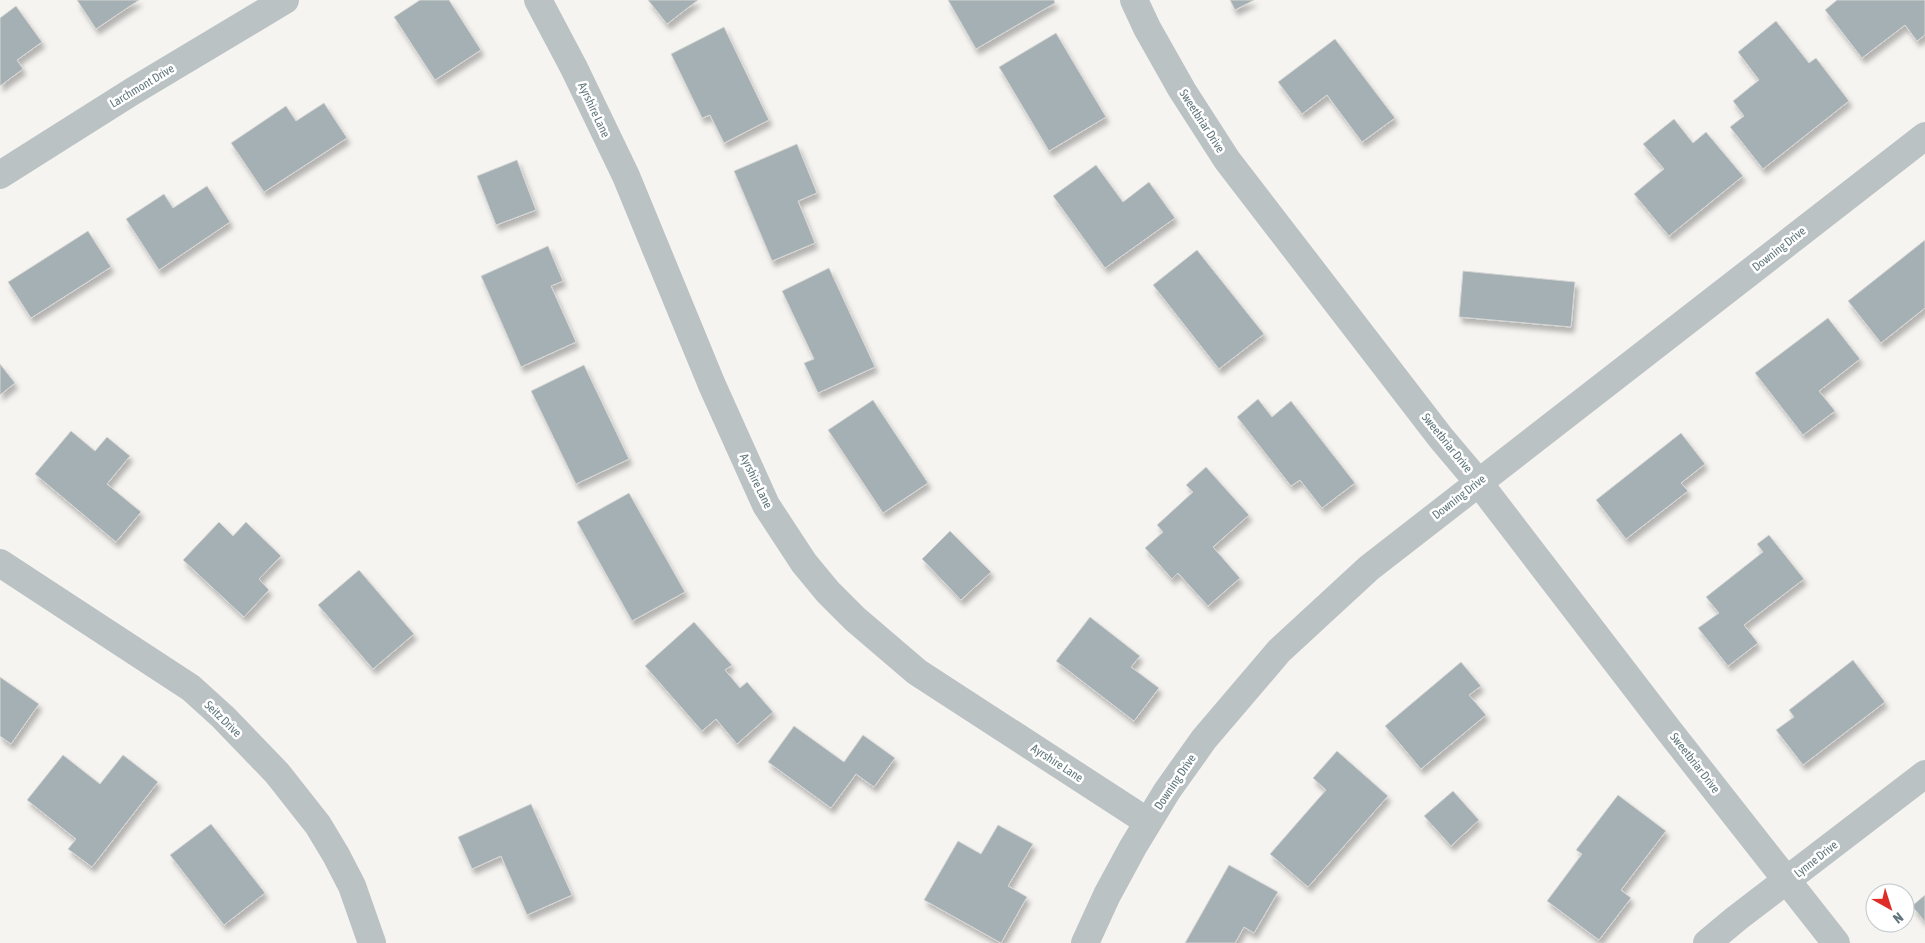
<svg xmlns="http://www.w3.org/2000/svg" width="1925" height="943" font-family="'Asap Condensed',sans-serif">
<defs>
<filter id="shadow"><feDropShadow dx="3" dy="5.5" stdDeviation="2.5" flood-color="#0004"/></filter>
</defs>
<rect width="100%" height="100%" fill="#f5f4f1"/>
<!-- building -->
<path fill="#a4b0b3" stroke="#d6d6d4" filter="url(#shadow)" d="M 77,0 L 139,0 L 96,29 Z
M 420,0 L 449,0 L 481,50 L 435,80 L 394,17 Z
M 648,0 L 698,0 L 667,24 Z
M 948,0 L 1054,0 L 1055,3 L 976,49 Z
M 1230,0 L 1254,0 L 1235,10 Z
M 1837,0 L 1925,0 L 1925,35 L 1917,41 L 1905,25 L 1862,58 L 1825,10 Z
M 16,6 L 42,42 L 17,60 L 23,69 L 0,86 L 0,18 Z
M 1776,21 L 1809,63 L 1816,58 L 1849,101 L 1763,169 L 1730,127 L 1744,116 L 1733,101 L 1759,80 L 1738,52 Z
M 724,27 L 769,120 L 724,143 L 710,115 L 702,118 L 671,54 Z
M 1056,33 L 1106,117 L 1049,151 L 999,67 Z
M 1335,39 L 1395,118 L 1362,142 L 1327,95 L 1302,114 L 1278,82 Z
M 324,103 L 347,138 L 264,192 L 231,143 L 286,106 L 296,121 Z
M 1674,119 L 1693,143 L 1706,132 L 1743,176 L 1669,236 L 1634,194 L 1664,169 L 1643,144 Z
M 797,144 L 817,193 L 798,201 L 815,243 L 772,261 L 734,171 Z
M 517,160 L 536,210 L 496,225 L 477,176 Z
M 1096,165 L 1123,202 L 1149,182 L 1175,218 L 1105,268 L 1053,196 Z
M 207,186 L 230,222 L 159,270 L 126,219 L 164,194 L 173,208 Z
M 88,231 L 111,267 L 31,318 L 8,282 Z
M 1925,240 L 1925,308 L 1881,343 L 1848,301 Z
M 548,246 L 563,281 L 551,286 L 576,342 L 521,367 L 481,276 Z
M 1197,250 L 1264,334 L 1219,369 L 1153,285 Z
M 829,268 L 875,367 L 818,393 L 804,363 L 814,359 L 782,291 Z
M 1463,271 L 1575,282 L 1571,327 L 1459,317 Z
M 1828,318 L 1860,359 L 1819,391 L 1835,411 L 1803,435 L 1755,373 Z
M 0,364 L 15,383 L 0,395 Z
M 584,365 L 629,459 L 576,484 L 531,391 Z
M 1258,399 L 1272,417 L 1291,401 L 1355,483 L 1322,508 L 1300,480 L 1291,486 L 1237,417 Z
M 873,400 L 928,483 L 883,513 L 828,430 Z
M 71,431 L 95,451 L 107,437 L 130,456 L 107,484 L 141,512 L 116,542 L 35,474 Z
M 1681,433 L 1705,464 L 1681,483 L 1688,491 L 1626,539 L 1596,500 Z
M 1206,467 L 1249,515 L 1213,547 L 1240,578 L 1208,606 L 1178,573 L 1172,579 L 1145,548 L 1163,532 L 1157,525 L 1193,492 L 1186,485 Z
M 629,493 L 685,592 L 632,621 L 577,522 Z
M 219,522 L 233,536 L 246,522 L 281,556 L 259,579 L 269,590 L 244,617 L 183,560 Z
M 950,531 L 991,572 L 961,600 L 922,559 Z
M 1769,535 L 1804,579 L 1744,625 L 1758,643 L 1728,666 L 1698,628 L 1719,613 L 1706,597 L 1763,552 L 1757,544 Z
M 359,570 L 414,634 L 373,669 L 318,605 Z
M 1090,617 L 1140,656 L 1131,667 L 1159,688 L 1134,721 L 1056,661 Z
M 694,622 L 732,665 L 725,670 L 740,688 L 747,682 L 773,712 L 737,744 L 716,719 L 702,731 L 645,666 Z
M 1853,660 L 1885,702 L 1803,765 L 1776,730 L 1794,717 L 1789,710 Z
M 1461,662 L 1481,686 L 1469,695 L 1486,715 L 1421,769 L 1385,726 Z
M 0,677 L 39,704 L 11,744 L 0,736 Z
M 794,726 L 844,762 L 863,735 L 895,758 L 874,787 L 856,774 L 831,808 L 768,762 Z
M 1337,751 L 1388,796 L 1308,887 L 1270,854 L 1326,790 L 1313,778 Z
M 63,755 L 100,784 L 123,755 L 158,782 L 92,867 L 68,849 L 76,839 L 27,800 Z
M 1453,791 L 1479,820 L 1451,846 L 1424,816 Z
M 1618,795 L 1666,831 L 1621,890 L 1631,898 L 1599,940 L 1547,901 L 1582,854 L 1576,850 Z
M 531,804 L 572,895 L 527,915 L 501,856 L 472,869 L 458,837 Z
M 211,824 L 265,893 L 224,925 L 170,855 Z
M 998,825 L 1033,844 L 1008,886 L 1027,897 L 1001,943 L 924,900 L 958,841 L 981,854 Z
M 1229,865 L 1278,892 L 1254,933 L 1244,927 L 1235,943 L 1185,943 Z
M 1925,895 L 1925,922 L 1912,906 Z"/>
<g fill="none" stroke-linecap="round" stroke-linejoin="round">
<!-- street -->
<path stroke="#bbc2c4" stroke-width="28" d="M 538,0 L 574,68 L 626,176 L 712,385 L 766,505 L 804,563 L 828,592 L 855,619 L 917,672 L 1148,822
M 1134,0 L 1147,28 L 1182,90 L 1227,160 L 1441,438 L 1479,483 L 1670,732 L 1836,943
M 0,175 L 133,91 L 285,0
M 0,563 L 191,688 L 223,717 L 277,773 L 318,825 L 336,855 L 352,886 L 372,943
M 1085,943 L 1107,895 L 1133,847 L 1167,791 L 1204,739 L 1279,651 L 1369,568 L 1925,136
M 1707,943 L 1737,918 L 1925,774"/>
</g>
<g text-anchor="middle" stroke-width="5" stroke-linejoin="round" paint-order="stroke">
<!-- street labels -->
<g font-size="12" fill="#60767c" stroke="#fff">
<text transform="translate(142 86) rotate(-31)" y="4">Larchmont Drive</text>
<text transform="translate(594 110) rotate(65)" y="4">Ayrshire Lane</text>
<text transform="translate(1202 121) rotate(57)" y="4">Sweetbriar Drive</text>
<text transform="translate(1779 249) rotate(-38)" y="4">Downing Drive</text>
<text transform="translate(1447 443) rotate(51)" y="4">Sweetbriar Drive</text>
<text transform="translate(756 481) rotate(64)" y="4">Ayrshire Lane</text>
<text transform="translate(1459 497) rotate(-38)" y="4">Downing Drive</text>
<text transform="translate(223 719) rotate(44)" y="4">Seitz Drive</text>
<text transform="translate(1057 763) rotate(33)" y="4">Ayrshire Lane</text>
<text transform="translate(1695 763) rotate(52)" y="4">Sweetbriar Drive</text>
<text transform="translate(1175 782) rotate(-56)" y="4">Downing Drive</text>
<text transform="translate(1816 859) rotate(-38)" y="4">Lynne Drive</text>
</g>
</g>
<!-- north arrow -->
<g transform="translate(1890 908) rotate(141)"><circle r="24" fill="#ffffff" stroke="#bfc8cb"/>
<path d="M0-4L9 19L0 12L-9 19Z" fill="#e02c26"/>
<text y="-8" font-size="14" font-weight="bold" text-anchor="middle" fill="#60767c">N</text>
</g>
</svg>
